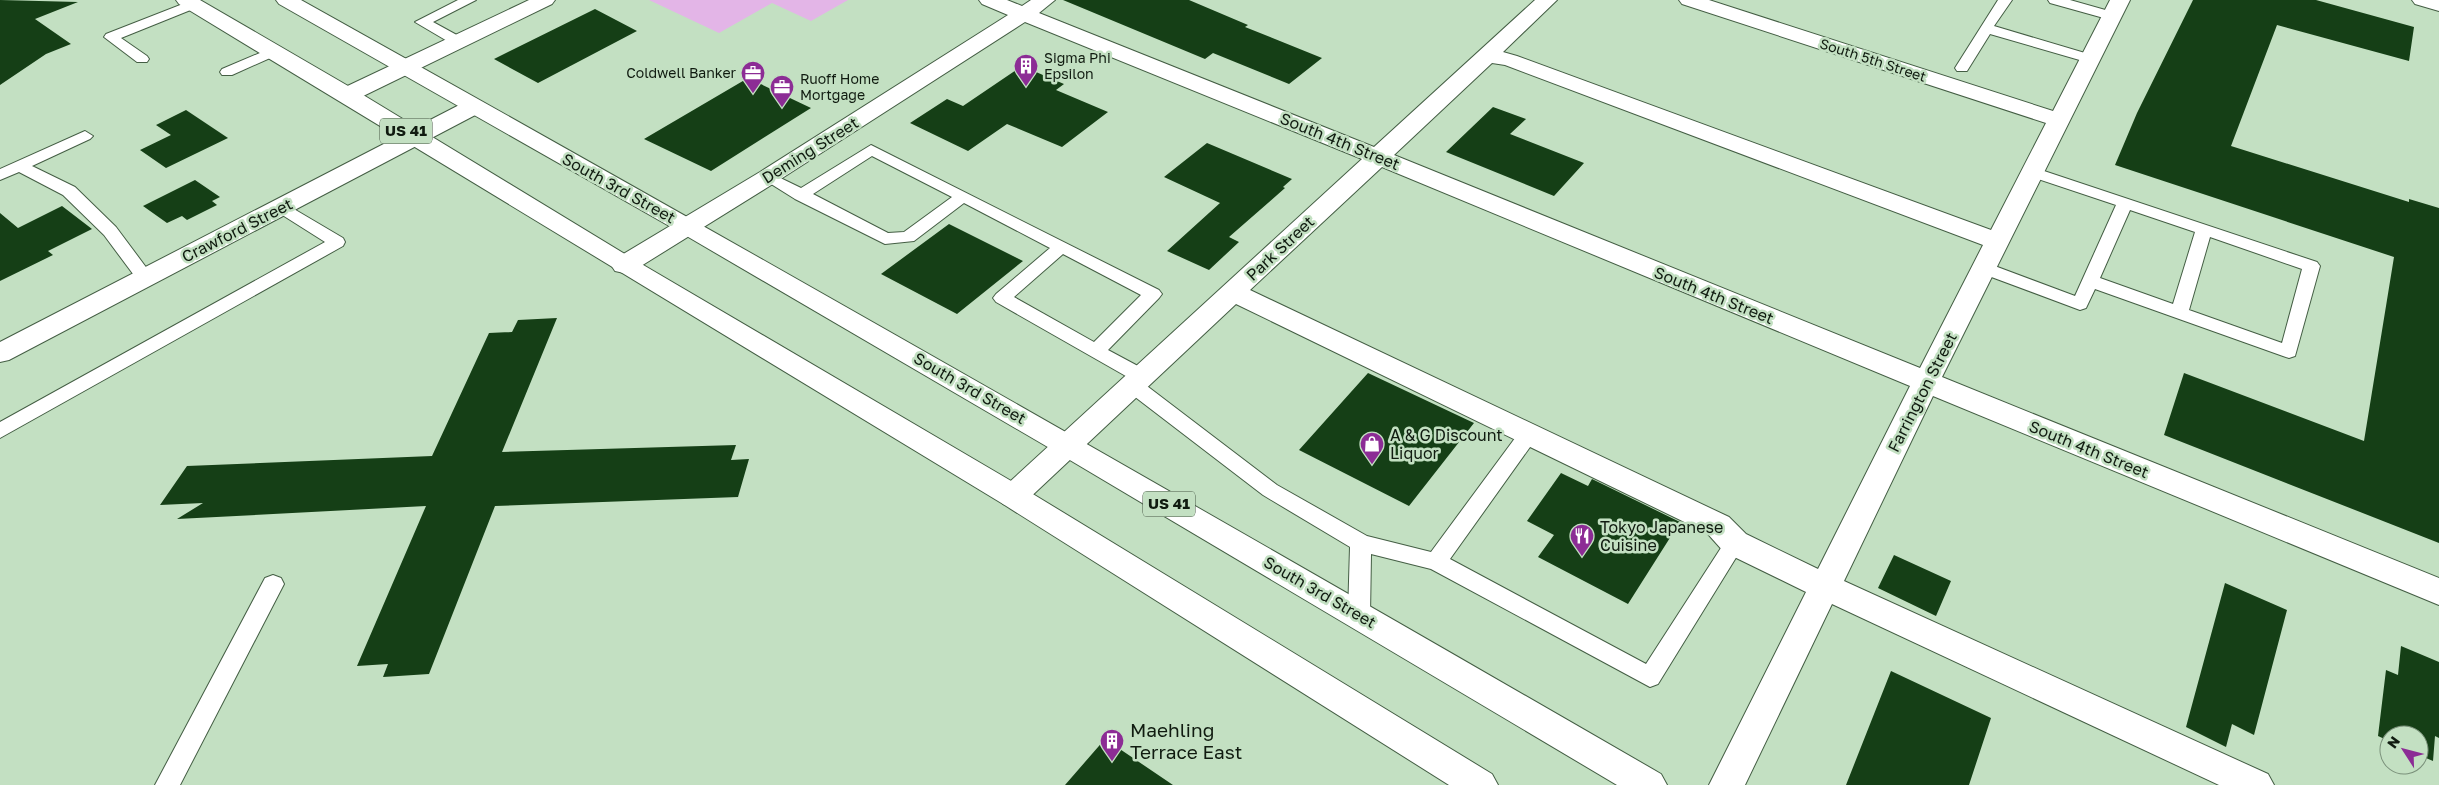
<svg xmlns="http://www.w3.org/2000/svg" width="2439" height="785" font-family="'Golos Text',sans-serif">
<rect width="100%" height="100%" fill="#c3e0c2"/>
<!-- green -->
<path fill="#e3b5e7" d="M 649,0 L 848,0 L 811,21 L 772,3 L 719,33 Z"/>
<!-- building -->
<path fill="#153f16" d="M 0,0 L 78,2 L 35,19 L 71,44 L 46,54 L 0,85 Z
M 1063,0 L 1189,0 L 1248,25 L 1245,27 L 1322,58 L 1289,84 L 1213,53 L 1205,59 Z
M 2193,0 L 2316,0 L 2414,27 L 2409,61 L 2277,25 L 2231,146 L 2409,202 L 2409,199 L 2439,208 L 2439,543 L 2164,435 L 2184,373 L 2364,441 L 2394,257 L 2115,165 L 2137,113 Z
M 595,9 L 637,31 L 538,83 L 494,59 Z
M 1022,66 L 1064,84 L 1056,90 L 1108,112 L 1062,147 L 1007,124 L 968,151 L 910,123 L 947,99 L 963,106 Z
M 748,78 L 811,108 L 711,171 L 644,139 Z
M 1493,107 L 1526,119 L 1510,134 L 1584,163 L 1554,196 L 1446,152 Z
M 186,110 L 228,138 L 166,168 L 140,150 L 171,135 L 156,125 Z
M 1207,143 L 1292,179 L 1283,187 L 1285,188 L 1229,237 L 1239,242 L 1209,270 L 1167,251 L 1220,203 L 1164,177 Z
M 195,180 L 220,197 L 212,201 L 217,205 L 187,220 L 182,216 L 167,223 L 143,206 Z
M 62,206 L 92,229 L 48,251 L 53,255 L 0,281 L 0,213 L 18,228 Z
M 949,224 L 1023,261 L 957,314 L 881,274 Z
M 557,318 L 502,452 L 736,445 L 731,460 L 749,459 L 738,497 L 495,506 L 429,674 L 383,677 L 388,664 L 357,666 L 426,506 L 177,519 L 203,503 L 160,505 L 187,466 L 432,456 L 489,333 L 512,332 L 518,320 Z
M 1368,373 L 1474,423 L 1409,506 L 1299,450 Z
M 1561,473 L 1588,486 L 1592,479 L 1680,522 L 1628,604 L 1538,557 L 1554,535 L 1527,521 Z
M 1894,555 L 1951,581 L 1936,616 L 1878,588 Z
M 2225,583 L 2287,610 L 2254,735 L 2232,724 L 2226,747 L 2186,727 Z
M 2401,646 L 2439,662 L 2439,738 L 2435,736 L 2433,761 L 2419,755 L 2419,735 L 2389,735 L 2389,741 L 2378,736 L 2386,670 L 2398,675 Z
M 1891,671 L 1991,718 L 1969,785 L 1846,785 Z
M 1105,739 L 1173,785 L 1065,785 Z"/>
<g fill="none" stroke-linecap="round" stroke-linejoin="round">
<defs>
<path id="service" d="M 193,0 L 200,4 L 198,7 L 121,38 L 147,56 L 149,59 L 147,62 L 137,62 L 104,37 L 106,34 Z
M 458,0 L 476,0 L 433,22 L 464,39 L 466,42 L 464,45 L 454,45 L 415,22 Z
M 1998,0 L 2012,0 L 1994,26 L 2095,56 L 2097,59 L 2090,63 L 1990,34 L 1967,71 L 1957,71 L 1955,68 Z
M 2048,0 L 2070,0 L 2116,13 L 2118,16 L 2111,20 L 2050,3 Z
M 274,47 L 279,48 L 281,51 L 279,54 L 232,75 L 222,75 L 220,72 L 222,69 Z
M 85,131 L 93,136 L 90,139 L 32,166 L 75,187 L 116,227 L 151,274 L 154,278 L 151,282 L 139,282 L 104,235 L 63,195 L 19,172 L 0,180 L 0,169 Z
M 871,145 L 1159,290 L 1162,294 L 1159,298 L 1108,350 L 1149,372 L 1151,377 L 1149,382 L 1143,383 L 1277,485 L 1367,536 L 1431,552 L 1521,430 L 1528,428 L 1535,430 L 1538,435 L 1535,440 L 1450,559 L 1646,664 L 1728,537 L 1735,535 L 1742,537 L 1745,543 L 1658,684 L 1650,687 L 1431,569 L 1371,554 L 1370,615 L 1367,621 L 1359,624 L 1351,621 L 1348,615 L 1350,547 L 1263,495 L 1126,390 L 1124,385 L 1126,380 L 1131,379 L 996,302 L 993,298 L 996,294 L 1050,248 L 964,203 L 914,241 L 885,244 L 795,199 L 760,177 L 768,172 L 801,188 ZM 872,156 L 952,197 L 904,232 L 888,233 L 813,194 ZM 1063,254 L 1141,295 L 1094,342 L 1014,297 Z
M 2032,167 L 2317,262 L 2320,266 L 2295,356 L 2289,358 L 2283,356 L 2095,289 L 2086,308 L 2080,310 L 1978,272 L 1975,268 L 1978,264 L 1984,262 L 2075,296 L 2116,205 L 2026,175 L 2024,172 ZM 2130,210 L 2195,232 L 2173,304 L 2100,278 ZM 2210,237 L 2302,269 L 2282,343 L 2189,310 Z
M 282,202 L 343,238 L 345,242 L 343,246 L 0,438 L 0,422 L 325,242 L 276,211 L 274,207 L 276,203 Z
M 273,575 L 281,578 L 284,584 L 180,785 L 155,785 L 265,578 Z"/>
<path id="minor" d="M 529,0 L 555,0 L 552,4 L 355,100 L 347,102 L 339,100 L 336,95 L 339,90 Z
M 979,0 L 1007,0 L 1022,6 L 1031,0 L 1055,0 L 1039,13 L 1374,147 L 1535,0 L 1557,0 L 1503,52 L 1517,56 L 1991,230 L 2046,123 L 1682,4 L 1679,0 L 1709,0 L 2053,111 L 2110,0 L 2130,0 L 1942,377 L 2439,578 L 2439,605 L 1933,396 L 1844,581 L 2268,774 L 2274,785 L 2219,785 L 1832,604 L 1745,785 L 1709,785 L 1806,592 L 1724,552 L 1707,533 L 1236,304 L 1023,504 L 1013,507 L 1003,504 L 998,496 L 1003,488 L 1362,159 L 1025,22 L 776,182 L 633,271 L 624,273 L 615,271 L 611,265 L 615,259 L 760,172 L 1008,15 L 982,4 ZM 1492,63 L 1505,65 L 1983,245 L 1920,368 L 1394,155 ZM 1382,167 L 1910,386 L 1818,569 L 1746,534 L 1729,517 L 1250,290 Z
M 473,100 L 481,102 L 484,107 L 481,112 L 9,360 L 0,362 L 0,342 L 465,102 Z"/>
<path id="tertiary" d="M 2412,0 L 2439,0 L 2439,11 L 2415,4 Z"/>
<path id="trunk" d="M 176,0 L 200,0 L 355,90 L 633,259 L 1023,488 L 1492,774 L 1498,785 L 1449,785 L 1003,504 L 179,4 Z
M 276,0 L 301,0 C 756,254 1209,513 1661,774 L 1667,785 L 1617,785 L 1058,453 L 678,231 L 279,4 Z"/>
</defs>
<!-- service casing -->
<use href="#service" stroke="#445e44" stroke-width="2"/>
<!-- minor casing -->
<use href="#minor" stroke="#445e44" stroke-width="2"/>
<!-- tertiary casing -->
<use href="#tertiary" stroke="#445e44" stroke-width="2"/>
<!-- trunk casing -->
<use href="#trunk" stroke="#445e44" stroke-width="2"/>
<!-- service -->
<use href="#service" fill="#fff" fill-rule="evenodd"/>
<!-- minor -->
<use href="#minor" fill="#fff" fill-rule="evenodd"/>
<!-- tertiary -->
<use href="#tertiary" fill="#fff" fill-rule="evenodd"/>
<!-- trunk -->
<use href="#trunk" fill="#fff" fill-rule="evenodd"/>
</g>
<!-- icons -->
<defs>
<symbol id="building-pin" viewBox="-11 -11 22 30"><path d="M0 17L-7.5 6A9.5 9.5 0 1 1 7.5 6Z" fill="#8c2c95" stroke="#c3e0c2"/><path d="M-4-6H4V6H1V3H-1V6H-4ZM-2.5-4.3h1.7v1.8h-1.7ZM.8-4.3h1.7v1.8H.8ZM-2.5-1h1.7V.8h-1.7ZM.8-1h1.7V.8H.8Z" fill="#fff"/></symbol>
<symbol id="office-pin" viewBox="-11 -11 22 30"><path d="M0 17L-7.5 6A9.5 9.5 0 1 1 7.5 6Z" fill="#8c2c95" stroke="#c3e0c2"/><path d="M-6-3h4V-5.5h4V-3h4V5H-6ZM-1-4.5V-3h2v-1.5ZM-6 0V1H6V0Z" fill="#fff"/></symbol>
<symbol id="shop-pin" viewBox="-11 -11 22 30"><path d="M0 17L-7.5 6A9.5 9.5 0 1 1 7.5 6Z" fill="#8c2c95" stroke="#c3e0c2"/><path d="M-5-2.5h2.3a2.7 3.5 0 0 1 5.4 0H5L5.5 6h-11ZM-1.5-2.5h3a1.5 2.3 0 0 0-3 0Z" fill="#fff"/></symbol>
<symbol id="restaurant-pin" viewBox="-11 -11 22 30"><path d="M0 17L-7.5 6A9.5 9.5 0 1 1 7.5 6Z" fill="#8c2c95" stroke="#c3e0c2"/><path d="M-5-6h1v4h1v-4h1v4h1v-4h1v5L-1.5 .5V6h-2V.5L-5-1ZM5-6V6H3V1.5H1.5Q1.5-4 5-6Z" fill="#fff"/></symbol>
</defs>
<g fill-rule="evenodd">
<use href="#building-pin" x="1012" y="52" width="28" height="38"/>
<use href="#office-pin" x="739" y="59" width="28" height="38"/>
<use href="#office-pin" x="768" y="73" width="28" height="38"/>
<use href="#shop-pin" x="1358" y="430" width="28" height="38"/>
<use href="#restaurant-pin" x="1568" y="522" width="28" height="38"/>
<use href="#building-pin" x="1098" y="727" width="28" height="38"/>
</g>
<g text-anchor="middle" stroke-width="5" stroke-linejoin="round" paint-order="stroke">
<!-- far-poi labels -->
<g font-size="14" fill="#101b10" stroke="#c3e0c2" text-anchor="start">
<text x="1044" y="63">Sigma Phi<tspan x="1044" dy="16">Epsilon</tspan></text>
<text x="736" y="78" text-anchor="end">Coldwell Banker</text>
<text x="800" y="84">Ruoff Home<tspan x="800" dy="16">Mortgage</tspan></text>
</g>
<!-- far-street labels -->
<g font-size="14" fill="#101b10" stroke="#c3e0c2">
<text transform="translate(1873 60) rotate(18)" y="5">South 5th Street</text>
</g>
<!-- shield labels -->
<g fill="#c3e0c2" stroke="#465645" stroke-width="1">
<rect x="380" y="118.5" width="52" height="25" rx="4"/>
<rect x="1143" y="491.5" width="52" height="25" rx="4"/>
</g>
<g font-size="15" font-weight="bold" fill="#101b10">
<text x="406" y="136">US 41</text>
<text x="1169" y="509">US 41</text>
</g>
<!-- street labels -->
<g font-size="16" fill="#101b10" stroke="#c3e0c2">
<text transform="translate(1340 141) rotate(22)" y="6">South 4th Street</text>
<text transform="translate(810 150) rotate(-32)" y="6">Deming Street</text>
<text transform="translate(619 188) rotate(29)" y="6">South 3rd Street</text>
<text transform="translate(237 230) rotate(-27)" y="6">Crawford Street</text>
<text transform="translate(1280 248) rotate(-43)" y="6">Park Street</text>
<text transform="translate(1714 295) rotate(22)" y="6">South 4th Street</text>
<text transform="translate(970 388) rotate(30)" y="6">South 3rd Street</text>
<text transform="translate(1922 392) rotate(-63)" y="6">Farrington Street</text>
<text transform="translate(2089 449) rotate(22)" y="6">South 4th Street</text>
<text transform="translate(1320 592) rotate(30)" y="6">South 3rd Street</text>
</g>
<!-- poi labels -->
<g font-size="16" fill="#101b10" stroke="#c3e0c2" text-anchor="start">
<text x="1390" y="441">A &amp; G Discount<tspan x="1390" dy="18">Liquor</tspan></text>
<text x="1600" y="533">Tokyo Japanese<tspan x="1600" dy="18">Cuisine</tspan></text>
</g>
<!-- near-poi labels -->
<g font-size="19" fill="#101b10" stroke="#c3e0c2" text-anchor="start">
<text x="1130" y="737">Maehling<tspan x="1130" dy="22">Terrace East</tspan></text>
</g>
</g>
<!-- north arrow -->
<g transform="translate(2404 750) rotate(306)"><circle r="24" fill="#c3e0c2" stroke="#7b917b"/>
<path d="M0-4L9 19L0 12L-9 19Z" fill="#8c2c95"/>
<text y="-8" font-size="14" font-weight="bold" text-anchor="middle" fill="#101b10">N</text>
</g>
</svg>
